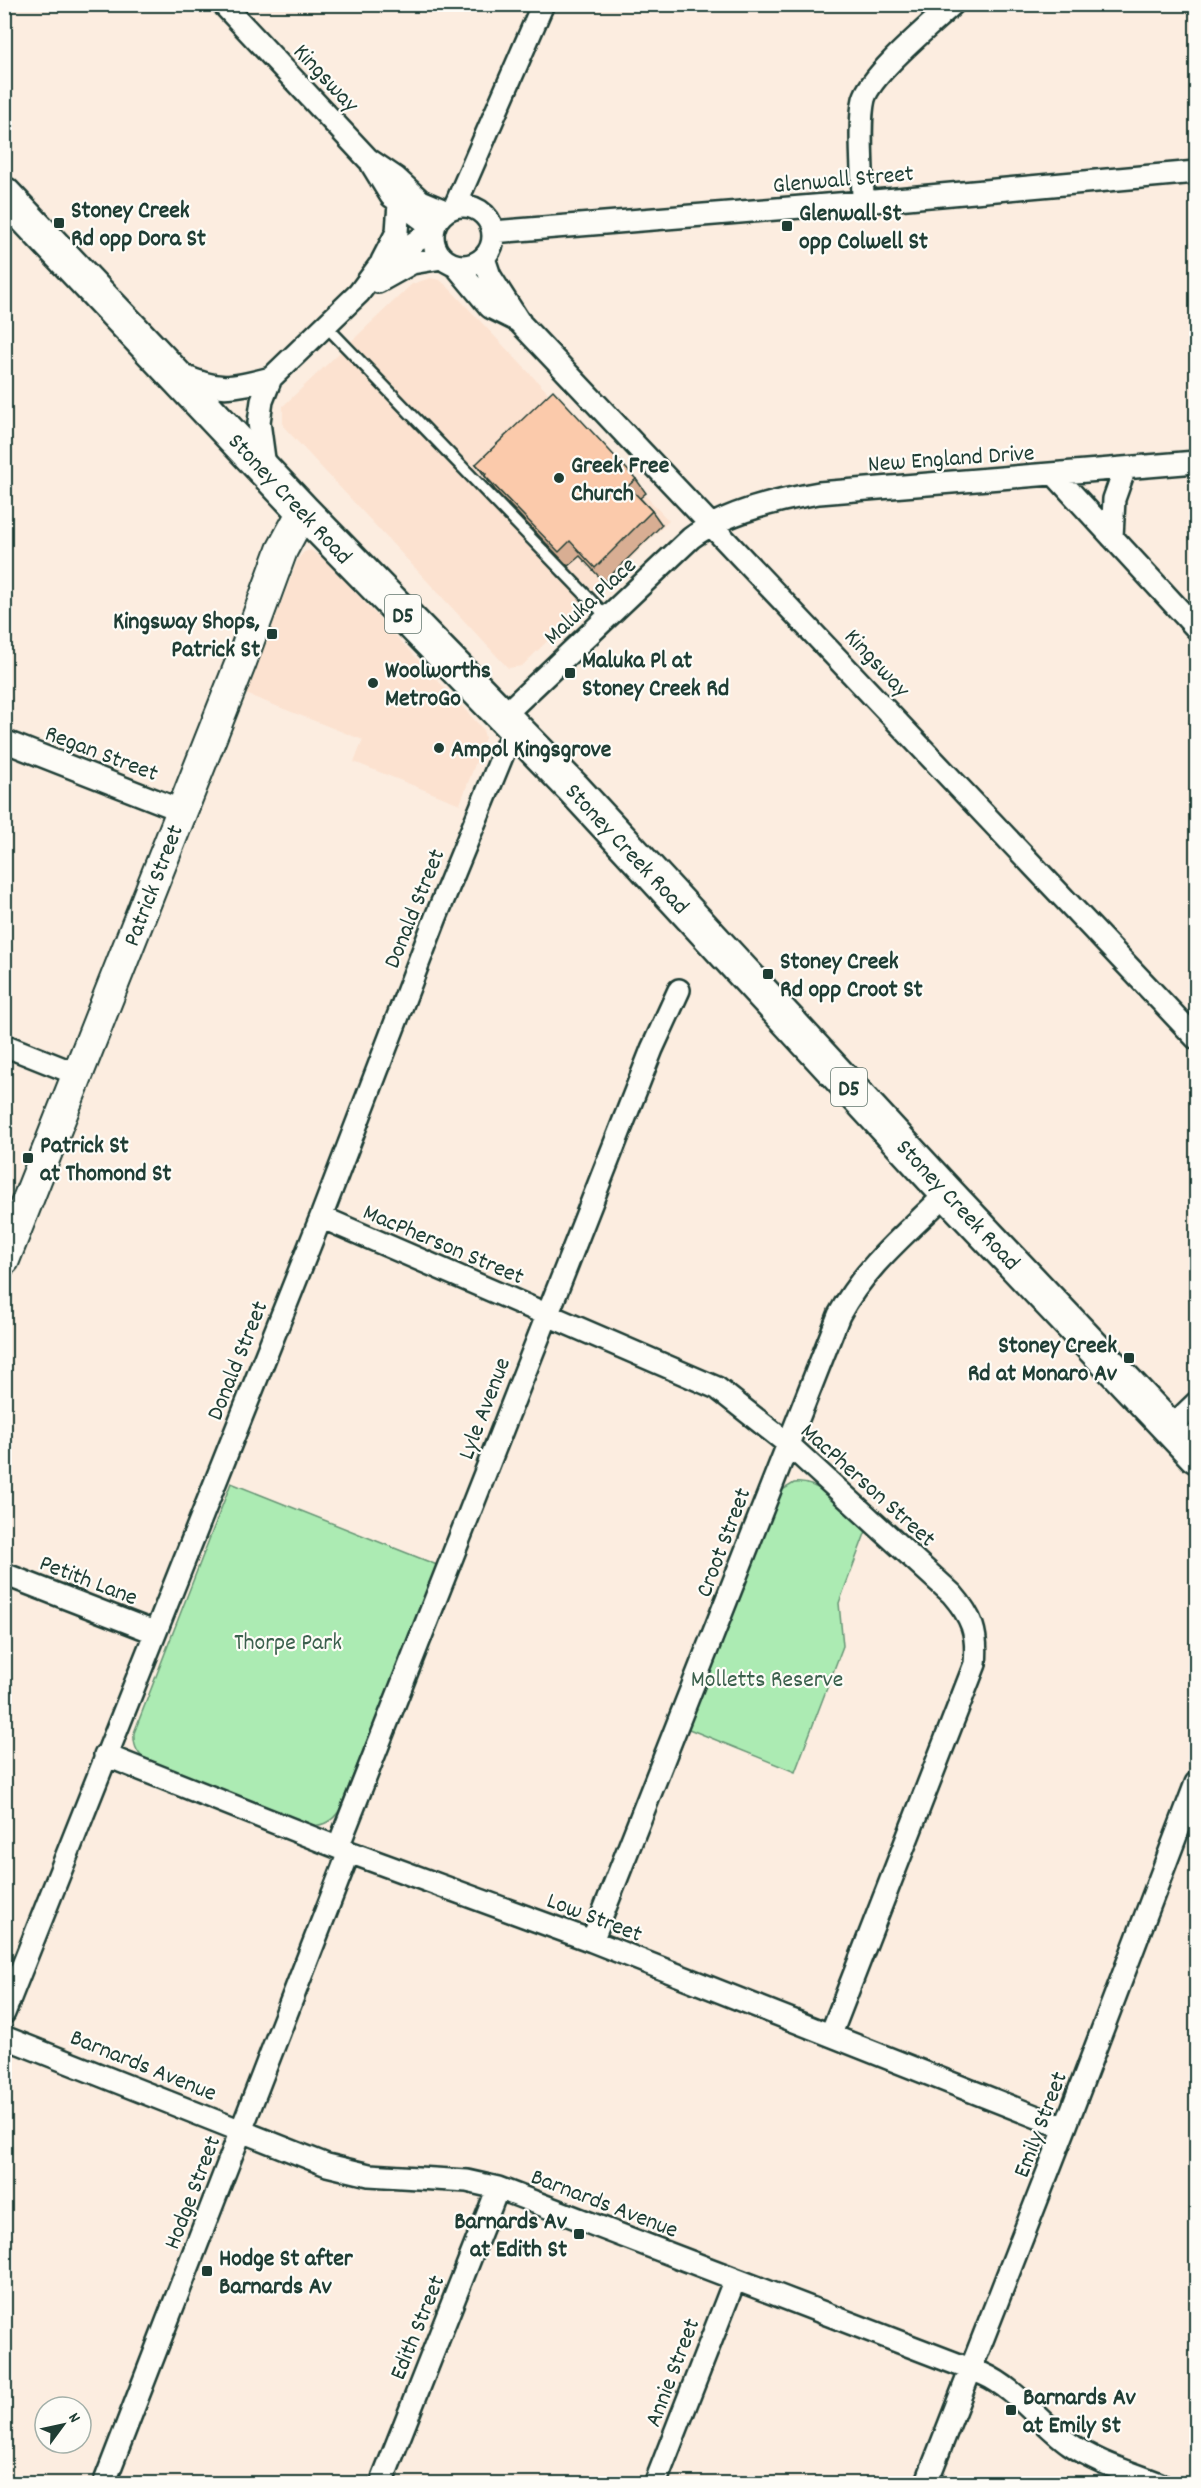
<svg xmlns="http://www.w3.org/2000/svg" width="1201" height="2488" font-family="Dekko,sans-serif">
<rect width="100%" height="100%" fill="#fcede0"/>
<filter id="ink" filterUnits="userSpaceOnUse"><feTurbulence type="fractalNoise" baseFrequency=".0167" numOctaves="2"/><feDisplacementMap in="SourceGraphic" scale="12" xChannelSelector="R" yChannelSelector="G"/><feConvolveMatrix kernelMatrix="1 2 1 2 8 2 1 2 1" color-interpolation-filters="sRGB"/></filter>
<g filter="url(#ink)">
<!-- built -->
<path fill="#fce2d0" d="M 430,278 L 440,280 L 448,287 L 669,521 L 522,666 L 508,668 L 283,426 L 283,406 L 412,284 Z
M 311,550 L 326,561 L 483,729 L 485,738 L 460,804 L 354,762 L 363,740 L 246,694 L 298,559 L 304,552 Z"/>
<!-- green -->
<path fill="#acebb3" stroke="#669474" stroke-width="1.5" d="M 231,1483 L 437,1565 L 339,1811 C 331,1823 320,1827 307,1825 L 149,1762 C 138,1755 133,1747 134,1733 Z
M 794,1483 C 823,1479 847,1514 866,1531 L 839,1603 L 843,1646 L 795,1772 L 684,1727 L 779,1492 Z"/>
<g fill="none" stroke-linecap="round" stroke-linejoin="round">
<defs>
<path id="lane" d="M 326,326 L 607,617"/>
<path id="street" d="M 223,4 L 368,159 L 396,178 L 421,201 L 445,211
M 372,165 L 391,196 L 434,228
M 863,202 C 863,174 858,124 864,99 C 871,74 932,24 953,4
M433 236a30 30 0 1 1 60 0a30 30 0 1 1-60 0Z
M 455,206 L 543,4
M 493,232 L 863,202 L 1196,172
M 484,258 L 490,276 L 520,323 L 1196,1038
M 382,261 L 397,232 L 399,203
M 455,265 L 490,307 L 520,322
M 378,282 L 412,263 L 442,258
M 182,375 C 220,392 232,388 271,378
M 268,472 L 264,459 L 259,422 L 262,401 L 271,378 L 359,293 L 379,266 L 433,230
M 1055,475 L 1196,628
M 1112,537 L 1114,499 L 1125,468
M 502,717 L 691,538 C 725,512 778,500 819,493 L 1196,462
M 4,741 L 180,810
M 4,1045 L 79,1075
M 321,1217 L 717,1388 L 788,1444 L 952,1594 C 972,1617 978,1633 975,1664 L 831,2034
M 1170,1428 L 1196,1403
M 4,1574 L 154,1632
M 105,1755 L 349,1852 L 592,1941 L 1065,2128
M 338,1847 L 652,1049 L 679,990
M 592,1941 L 839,1315 C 866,1265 907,1233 947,1193
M 4,2013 L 321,1217 L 436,917 L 514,727
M 4,2037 L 327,2165 L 369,2175 L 467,2181 L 498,2188 L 983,2374 C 1017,2389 1040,2423 1070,2444 C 1097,2463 1130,2472 1160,2484
M 104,2484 L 349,1852
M 381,2484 L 498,2188
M 655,2484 L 735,2279
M 926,2484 L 1065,2128 L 1196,1783"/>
<path id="secondary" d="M 4,1260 L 241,662 L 282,550 L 303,511"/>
<path id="primary" d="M 4,194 L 303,511 L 573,788 L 947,1193 L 1196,1456"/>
</defs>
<!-- lane casing -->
<use href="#lane" stroke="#1f3d34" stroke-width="15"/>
<!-- street casing -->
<use href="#street" stroke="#1f3d34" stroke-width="26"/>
<!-- secondary casing -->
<use href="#secondary" stroke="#1f3d34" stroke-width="34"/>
<!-- primary casing -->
<use href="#primary" stroke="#1f3d34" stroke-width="38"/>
<!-- lane -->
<use href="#lane" stroke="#fdfcf7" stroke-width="10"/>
<!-- street -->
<use href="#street" stroke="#fdfcf7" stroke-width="21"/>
<!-- secondary -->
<use href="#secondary" stroke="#fdfcf7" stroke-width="30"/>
<!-- primary -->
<use href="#primary" stroke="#fdfcf7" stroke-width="33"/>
</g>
<!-- wall -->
<path fill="#d8ae93" stroke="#1f3d34" stroke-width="1.5" d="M 476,464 L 636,479 L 646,493 L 640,498 L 652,511 L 662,525 L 604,582 L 580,556 L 568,566 L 495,490 Z"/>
<!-- building -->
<path fill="#fbcaab" stroke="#1f3d34" stroke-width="1.5" d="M 553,390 L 636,479 L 628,486 L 652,511 L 595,568 L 570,541 L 559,552 L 485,476 L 486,474 L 476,464 Z"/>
</g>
<!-- markers -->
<g fill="#1f3d34" stroke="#fdfcf7" stroke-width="2">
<rect x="53" y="217" width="12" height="12" rx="3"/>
<rect x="781" y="220" width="12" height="12" rx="3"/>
<circle cx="559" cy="478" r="6"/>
<rect x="266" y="628" width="12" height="12" rx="3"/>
<rect x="564" y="667" width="12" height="12" rx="3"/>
<circle cx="373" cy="683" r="6"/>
<circle cx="439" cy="748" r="6"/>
<rect x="762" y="968" width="12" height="12" rx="3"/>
<rect x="22" y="1152" width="12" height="12" rx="3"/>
<rect x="1123" y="1352" width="12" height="12" rx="3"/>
<rect x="573" y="2228" width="12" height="12" rx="3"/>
<rect x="201" y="2265" width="12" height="12" rx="3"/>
<rect x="1005" y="2404" width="12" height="12" rx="3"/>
</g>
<g text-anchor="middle" stroke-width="4.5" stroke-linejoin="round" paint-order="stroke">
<!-- shield labels -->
<g fill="#fdfcf7" stroke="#62766e" stroke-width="1.5">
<rect x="385" y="595" width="36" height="38" rx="4.5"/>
<rect x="831" y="1068" width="36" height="38" rx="4.5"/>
</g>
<g font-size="22" font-weight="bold" fill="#1f3d34">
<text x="403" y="622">D5</text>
<text x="849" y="1095">D5</text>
</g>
<!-- street labels -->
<g font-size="24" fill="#1f3d34" stroke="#fdfcf7">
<text transform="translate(327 77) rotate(47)" y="8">Kingsway</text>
<text transform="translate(843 178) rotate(-5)" y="8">Glenwall Street</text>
<text transform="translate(951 457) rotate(-4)" y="8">New England Drive</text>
<text transform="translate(291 498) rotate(47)" y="8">Stoney Creek Road</text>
<text transform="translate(589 600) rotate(-43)" y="8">Maluka Place</text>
<text transform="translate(878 662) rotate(47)" y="8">Kingsway</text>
<text transform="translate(102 752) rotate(21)" y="8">Regan Street</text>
<text transform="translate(628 848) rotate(47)" y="8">Stoney Creek Road</text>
<text transform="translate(152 885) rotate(-69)" y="8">Patrick Street</text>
<text transform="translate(413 908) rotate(-68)" y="8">Donald Street</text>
<text transform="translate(959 1204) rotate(47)" y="8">Stoney Creek Road</text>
<text transform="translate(444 1243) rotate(23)" y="8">MacPherson Street</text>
<text transform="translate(236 1360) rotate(-68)" y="8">Donald Street</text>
<text transform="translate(483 1408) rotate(-69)" y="8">Lyle Avenue</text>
<text transform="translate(869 1484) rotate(42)" y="8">MacPherson Street</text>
<text transform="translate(722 1542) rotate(-69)" y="8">Croot Street</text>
<text transform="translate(89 1579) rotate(21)" y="8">Petith Lane</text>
<text transform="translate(595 1916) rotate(21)" y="8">Low Street</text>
<text transform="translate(144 2064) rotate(22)" y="8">Barnards Avenue</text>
<text transform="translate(1039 2124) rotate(-69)" y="8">Emily Street</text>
<text transform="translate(191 2192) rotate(-69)" y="8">Hodge Street</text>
<text transform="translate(605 2202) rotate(21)" y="8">Barnards Avenue</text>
<text transform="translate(416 2327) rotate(-68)" y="8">Edith Street</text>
<text transform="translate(671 2372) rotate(-69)" y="8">Annie Street</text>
</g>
<!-- poi labels -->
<g font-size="24" font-weight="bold" fill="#1f3d34" stroke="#fdfcf7" text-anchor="start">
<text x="71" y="217">Stoney Creek<tspan x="71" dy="28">Rd opp Dora St</tspan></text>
<text x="799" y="220">Glenwall St<tspan x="799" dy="28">opp Colwell St</tspan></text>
<text x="571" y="472">Greek Free<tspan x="571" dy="28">Church</tspan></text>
<text x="260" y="628" text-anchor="end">Kingsway Shops,<tspan x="260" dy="28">Patrick St</tspan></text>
<text x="582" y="667">Maluka Pl at<tspan x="582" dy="28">Stoney Creek Rd</tspan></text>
<text x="385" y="677">Woolworths<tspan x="385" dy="28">MetroGo</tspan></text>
<text x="451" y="756">Ampol Kingsgrove</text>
<text x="780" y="968">Stoney Creek<tspan x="780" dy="28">Rd opp Croot St</tspan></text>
<text x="40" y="1152">Patrick St<tspan x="40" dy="28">at Thomond St</tspan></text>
<text x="1117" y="1352" text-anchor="end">Stoney Creek<tspan x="1117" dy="28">Rd at Monaro Av</tspan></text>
<text x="567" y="2228" text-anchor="end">Barnards Av<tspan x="567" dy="28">at Edith St</tspan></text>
<text x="219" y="2265">Hodge St after<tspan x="219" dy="28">Barnards Av</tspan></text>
<text x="1023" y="2404">Barnards Av<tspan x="1023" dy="28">at Emily St</tspan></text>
</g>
<!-- park labels -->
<g font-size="24" fill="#3b604d" stroke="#fdfcf7">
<text x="288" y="1649">Thorpe Park</text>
<text x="767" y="1686">Molletts Reserve</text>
</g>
</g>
<!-- margin -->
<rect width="1201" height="2488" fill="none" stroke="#fdfcf7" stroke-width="24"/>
<rect x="12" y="12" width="1177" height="2464" fill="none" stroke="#1f3d34" stroke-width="2" filter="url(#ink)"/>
<!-- north arrow -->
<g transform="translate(63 2425) rotate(57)"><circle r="28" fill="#fdfcf7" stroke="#a4b0a9" stroke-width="1.5"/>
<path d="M0-4.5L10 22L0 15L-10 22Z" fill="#1f3d34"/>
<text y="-9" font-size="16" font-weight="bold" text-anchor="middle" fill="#1f3d34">N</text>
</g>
</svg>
